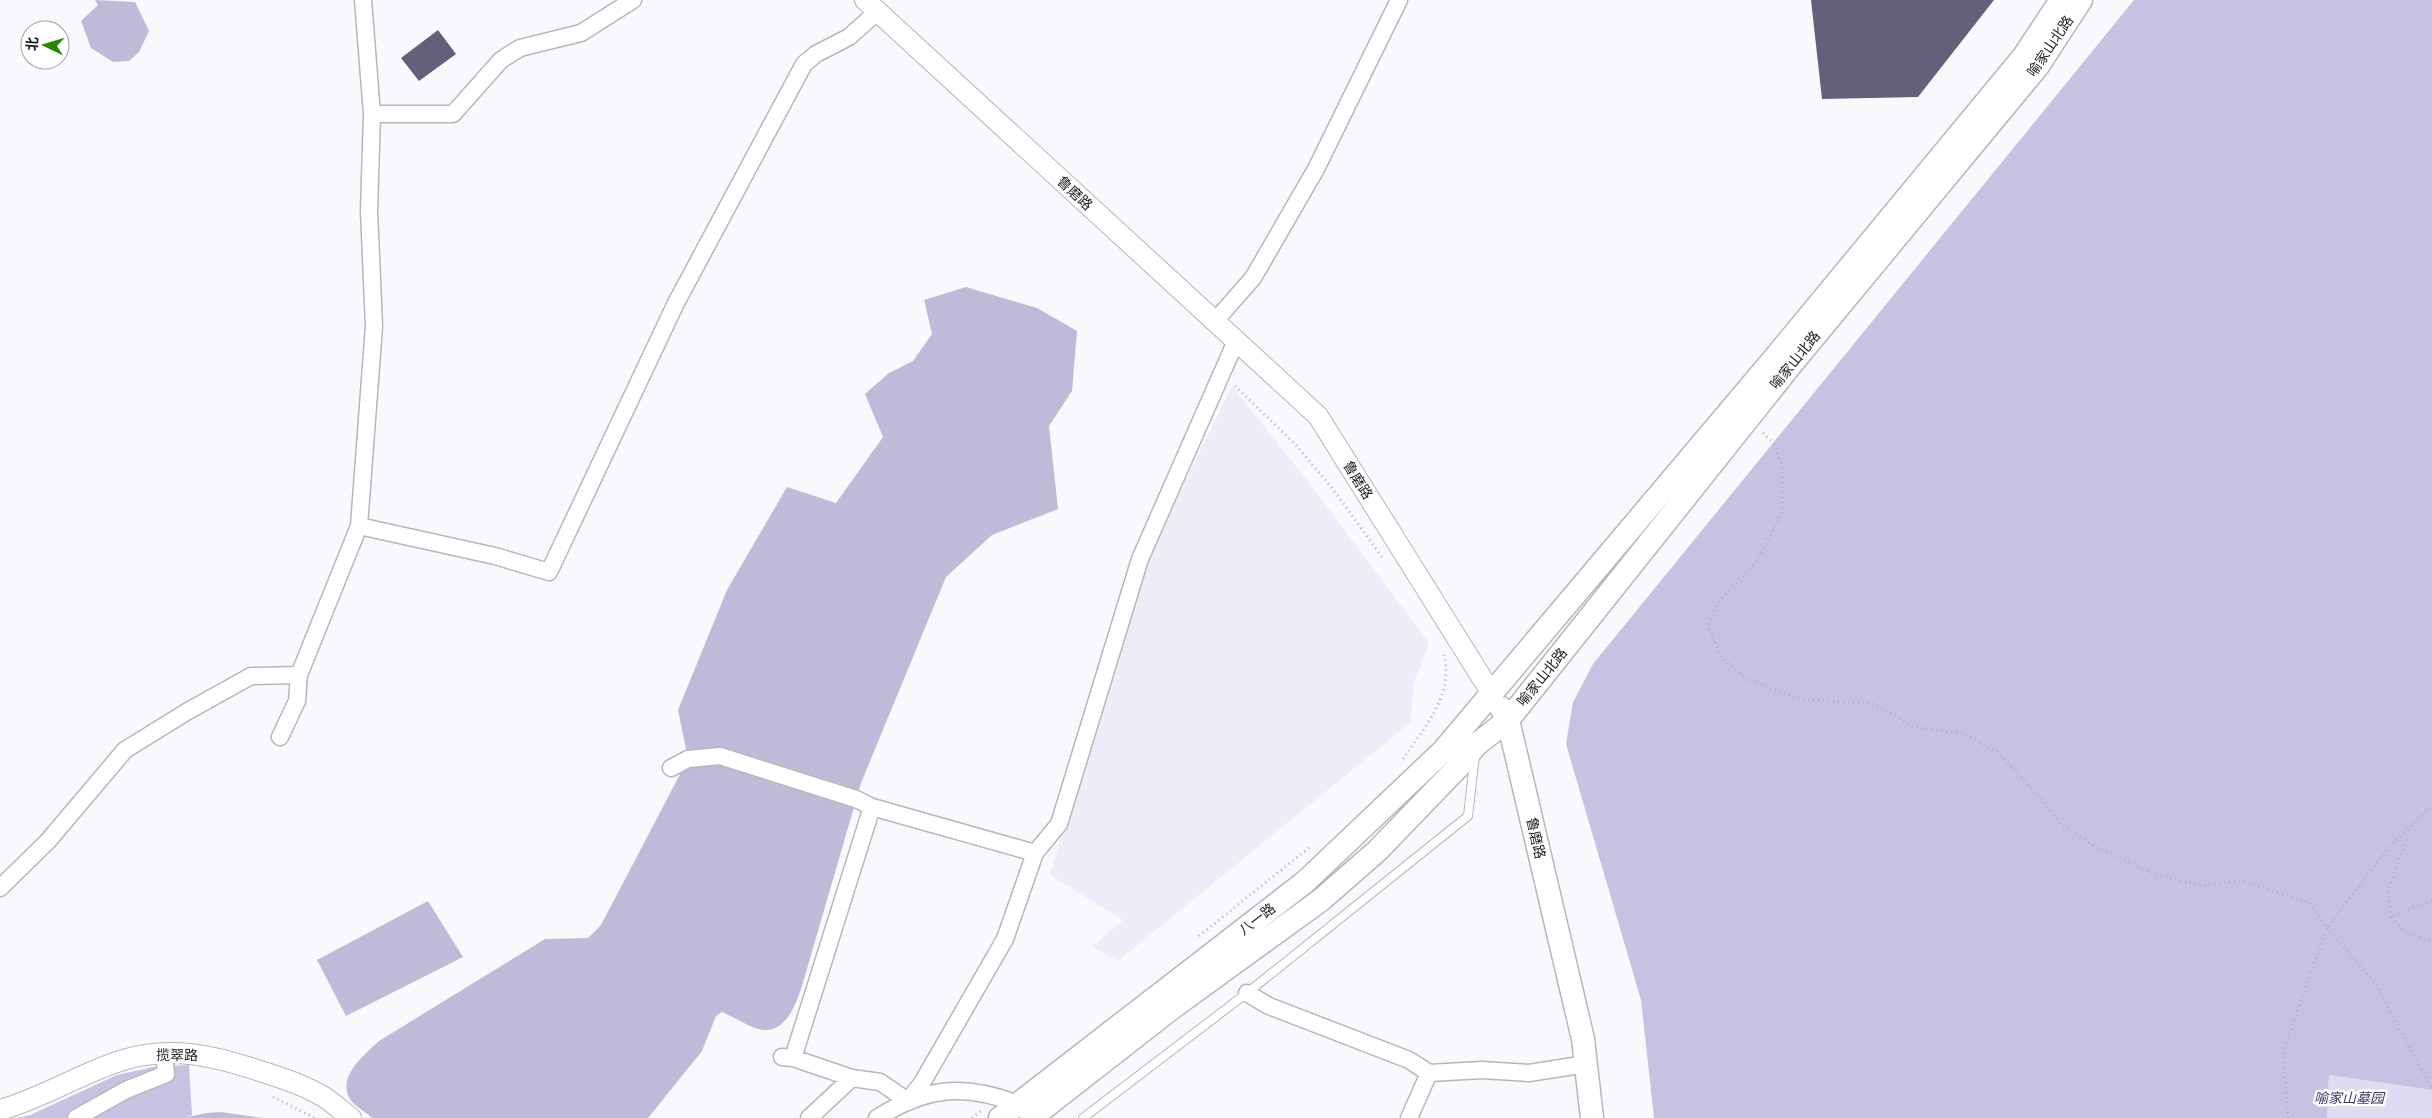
<svg xmlns="http://www.w3.org/2000/svg" width="2432" height="1118" font-family="'Noto Serif','Noto Sans SC',serif">
<rect width="100%" height="100%" fill="#f9f8fd"/>
<!-- built -->
<path fill="#edecf8" d="M 1232,386 L 1310,484 L 1429,643 L 1413,685 L 1411,722 L 1118,961 L 1092,947 L 1123,920 L 1050,875 L 1125,605 Z"/>
<!-- green -->
<path fill="#dfdcf2" d="M 2329,1075 L 2432,1090 L 2432,1118 L 2327,1118 Z"/>
<!-- forest -->
<path fill="#c6c2e1" d="M 2134,0 L 2432,0 L 2432,1090 L 2329,1075 L 2327,1118 L 1654,1118 L 1641,1000 L 1566,744 L 1573,702 L 1593,664 Z
M 189,1065 L 192,1115 L 183,1118 L 17,1118 L 30,1115 L 117,1075 L 153,1067 Z"/>
<!-- water -->
<path fill="#bebbd9" d="M 95,0 L 135,2 L 149,31 L 139,52 L 129,61 L 113,62 L 91,48 L 81,21 L 98,5 Z
M 966,287 L 1037,308 L 1077,331 L 1072,391 L 1049,426 L 1058,509 L 992,535 L 946,577 L 861,783 L 802,986 C 795,1007 784,1038 755,1028 C 744,1024 734,1017 722,1012 L 716,1016 L 702,1051 L 648,1118 L 372,1118 C 366,1112 359,1109 353,1103 C 333,1080 363,1056 379,1041 L 545,939 L 588,938 L 601,925 L 688,759 L 678,710 L 727,590 L 787,487 L 836,503 L 883,437 L 865,394 L 889,373 L 913,361 L 932,334 L 924,300 Z
M 428,901 L 463,957 L 346,1016 L 317,960 Z
M 221,1112 L 263,1118 L 183,1118 L 206,1113 Z"/>
<!-- building -->
<path fill="#63607a" d="M 1811,0 L 1994,0 L 1918,97 L 1822,99 Z
M 438,30 L 456,54 L 419,81 L 401,58 Z"/>
<g fill="none" stroke-linecap="round" stroke-linejoin="round">
<defs>
<path id="service" d="M 1083,1118 L 1247,993 L 1468,816 L 1475,755"/>
<path id="minor" d="M 363,0 L 372,114
M 1215,321 L 1253,278 L 1316,169 L 1399,0
M 359,526 L 374,326 L 369,211 L 372,114 L 453,114 L 501,60 L 520,48 L 581,33 L 633,0
M 280,737 L 297,701 L 299,675
M 671,768 L 688,759 L 720,756 L 856,799 L 872,807
M 0,888 L 48,841 L 125,750 L 188,711 L 251,676 L 299,675 L 359,526 L 495,556 L 549,572 L 676,303 L 804,64 L 816,54 L 849,37 L 877,12
M 1247,993 L 1269,1006 L 1409,1060 L 1429,1073
M 782,1057 L 793,1058 L 852,1078 L 880,1082 L 908,1101 L 922,1083 L 1005,939 L 1035,853 L 1059,824 L 1140,559 L 1236,341
M 793,1058 L 872,807 L 1035,853
M 76,1118 L 126,1090 L 166,1074 L 164,1053
M 809,1118 L 852,1078
M 877,1118 C 926,1087 964,1083 1018,1104
M 1409,1118 L 1429,1073 L 1482,1070 L 1529,1073 L 1586,1064"/>
<path id="tertiary" d="M 865,0 L 1318,416 L 1492,694
M 0,1110 C 43,1098 81,1073 123,1060 C 170,1045 215,1056 260,1071 C 282,1078 304,1085 324,1097 C 333,1103 342,1111 351,1118"/>
<path id="secondary" d="M 1501,708 L 1508,720 L 1583,1039 L 1592,1118
M 1000,1118 L 1305,882 L 1443,751 L 1777,355 L 2024,56 L 2061,0
M 1031,1118 L 1172,1008 L 1321,900 L 1377,851 L 1460,765 L 1476,745 L 1508,720 L 1790,366 L 2038,66 L 2081,0"/>
</defs>
<!-- service casing -->
<use href="#service" stroke="#b7b7bb" stroke-width="10"/>
<!-- minor casing -->
<use href="#minor" stroke="#b7b7bb" stroke-width="19"/>
<!-- tertiary casing -->
<use href="#tertiary" stroke="#b7b7bb" stroke-width="22"/>
<!-- secondary casing -->
<use href="#secondary" stroke="#b7b7bb" stroke-width="25"/>
<!-- path -->
<path stroke="#b3b2b6" stroke-width="3" stroke-dasharray="1 4" stroke-linecap="butt" d="M 1235,386 L 1295,444 L 1332,488 L 1382,557
M 1763,433 L 1773,443 L 1782,465 L 1782,512 L 1758,560 L 1718,603 L 1708,625 L 1721,657 L 1746,679 L 1805,700 L 1872,703 L 1914,727 L 1964,734 L 1997,752 L 2040,797 L 2061,825 L 2096,847 L 2157,875 L 2203,886 L 2241,880 L 2310,903 L 2327,928 L 2375,983 L 2432,1089
M 1403,759 C 1424,728 1454,695 1444,655
M 2432,900 L 2391,917 L 2406,933 L 2432,941
M 2391,917 L 2388,890 L 2411,827
M 1199,936 L 1310,847
M 273,1097 L 315,1118
M 972,1118 L 982,1110
M 2288,1118 L 2283,1052 L 2327,928 L 2390,846 L 2432,805"/>
<!-- service -->
<use href="#service" stroke="#fff" stroke-width="8"/>
<!-- minor -->
<use href="#minor" stroke="#fff" stroke-width="16"/>
<!-- tertiary -->
<use href="#tertiary" stroke="#fff" stroke-width="20"/>
<!-- secondary -->
<use href="#secondary" stroke="#fff" stroke-width="22"/>
</g>
<g text-anchor="middle" stroke-width="5" stroke-linejoin="round" paint-order="stroke">
<!-- street labels -->
<g font-size="14" fill="#1b1a1c" stroke="#fff">
<text transform="translate(2050 46) rotate(-56)" y="5">喻家山北路</text>
<text transform="translate(1075 193) rotate(43)" y="5">鲁磨路</text>
<text transform="translate(1795 360) rotate(-51)" y="5">喻家山北路</text>
<text transform="translate(1358 480) rotate(58)" y="5">鲁磨路</text>
<text transform="translate(1542 677) rotate(-51)" y="5">喻家山北路</text>
<text transform="translate(1536 838) rotate(77)" y="5">鲁磨路</text>
<text transform="translate(1257 919) rotate(-38)" y="5">八一路</text>
<text transform="translate(177 1055) rotate(1)" y="5">揽翠路</text>
</g>
<!-- park labels -->
<g font-size="14" font-style="italic" fill="#3d3560" stroke="#fff">
<text x="2349" y="1103">喻家山墓园</text>
</g>
</g>
<!-- north arrow -->
<g transform="translate(45 45) rotate(275)"><circle r="24" fill="#ffffff" stroke="#a4a3a4"/>
<path d="M0-4L9 19L0 12L-9 19Z" fill="#218900"/>
<text y="-8" font-size="14" font-weight="bold" text-anchor="middle" fill="#1b1a1c">北</text>
</g>
</svg>
